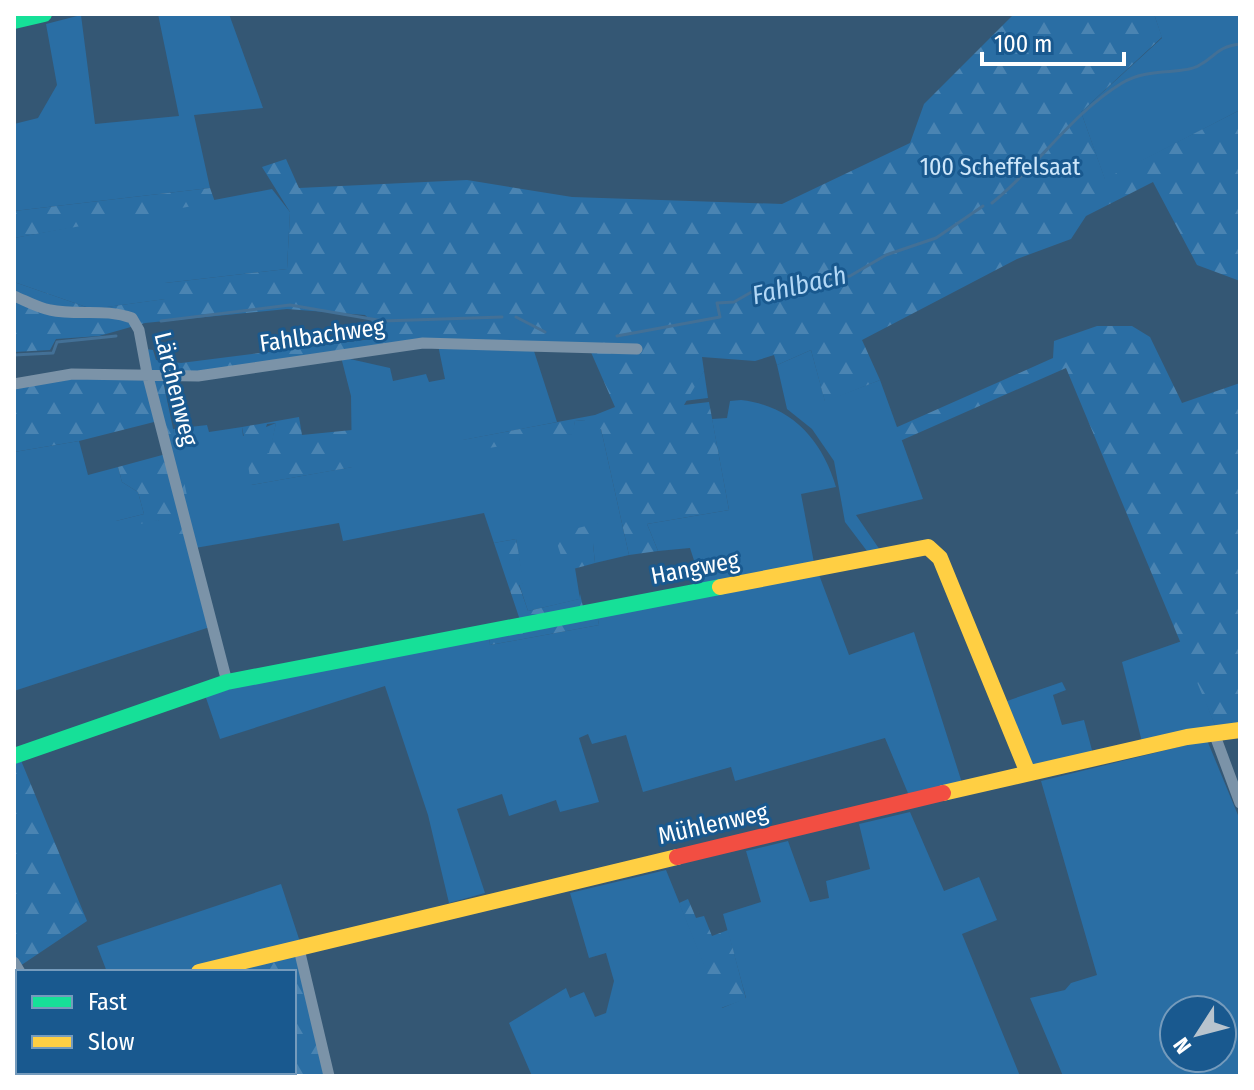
<svg xmlns="http://www.w3.org/2000/svg" width="1254" height="1090" font-family="'Fira Sans Condensed',sans-serif">
<defs>
<pattern id="forest-firs" width="22" height="20" patternUnits="userSpaceOnUse" patternTransform="scale(2)"><rect width="22" height="20" fill="#2a6ea4"/><path d="M5 1l3.5 6h-7zM16 11l3.5 6h-7z" fill="#4a84b2"/></pattern>
</defs>
<rect width="100%" height="100%" fill="#345774"/>
<!-- green -->
<path fill="#2a6ea4" fill-rule="evenodd" d="M 158,14 L 229,14 L 263,108 L 194,115 L 210,188 L 14,211 L 14,124 L 38,118 L 57,85 L 46,24 L 81,15 L 95,124 L 179,116 Z
M 1154,14 L 1240,14 L 1240,110 L 1105,180 L 1081,112 L 1162,38 Z
M 272,189 L 290,212 L 287,269 L 165,283 L 166,299 L 92,309 L 14,282 L 14,238 Z
M 438,345 L 533,348 L 557,422 L 463,440 L 572,434 L 575,421 L 586,420 L 601,429 L 629,555 L 595,563 L 593,544 L 598,523 L 566,570 L 575,568 L 580,599 L 528,611 L 519,584 L 523,583 L 516,539 L 494,543 L 484,513 L 343,541 L 339,523 L 195,548 L 173,429 L 207,425 L 209,432 L 242,427 L 243,436 L 276,423 L 270,453 L 251,485 L 352,467 L 351,396 L 341,357 L 390,368 L 393,381 L 426,374 L 429,382 L 445,379 Z
M 811,350 L 825,401 L 880,380 L 923,499 L 856,515 L 882,553 L 870,555 L 845,522 L 834,461 L 812,429 L 787,409 L 777,365 Z
M 704,371 L 708,398 L 684,401 Z
M 741,400 C 792,406 822,440 836,487 L 801,494 L 815,568 L 703,588 L 690,548 L 658,551 L 647,524 L 729,510 L 712,419 L 727,418 L 730,401 Z
M 79,441 L 88,475 L 118,467 L 122,482 L 138,492 L 144,514 L 116,521 L 158,520 L 189,536 L 210,627 L 14,691 L 14,452 Z
M 818,572 L 849,655 L 914,632 L 963,786 L 910,798 L 885,738 L 735,781 L 731,767 L 643,792 L 626,735 L 592,744 L 588,734 L 579,738 L 599,802 L 560,812 L 556,800 L 509,816 L 502,794 L 457,809 L 485,893 L 449,903 L 428,815 L 385,686 L 220,739 L 204,692 L 489,634 L 490,645 L 599,625 L 597,614 Z
M 1182,641 L 1217,730 L 1142,742 L 1122,662 Z
M 1062,682 L 1066,690 L 1053,695 L 1062,725 L 1084,720 L 1093,754 L 1031,768 L 1004,702 Z
M 1207,740 L 1240,820 L 1240,1076 L 1063,1076 L 1030,998 L 1065,990 L 1071,983 L 1097,975 L 1041,781 ZM 1174,1010 L 1222,1010 L 1222,1058 L 1174,1058 Z
M 910,812 L 944,891 L 979,877 L 997,920 L 962,934 L 1020,1076 L 532,1076 L 509,1023 L 566,988 L 570,998 L 584,992 L 595,1017 L 606,1013 L 614,981 L 606,953 L 589,958 L 570,893 L 666,870 L 722,1008 L 746,998 L 723,914 L 761,902 L 746,851 L 788,841 L 810,902 L 829,898 L 826,881 L 870,869 L 859,824 Z
M 281,884 L 300,942 L 179,972 L 107,972 L 97,946 Z"/>
<!-- forest -->
<path fill="url(#forest-firs)" d="M 1014,14 L 1154,14 L 1162,37 L 1081,112 L 1105,179 L 1240,110 L 1240,281 L 1197,265 L 1153,182 L 1086,216 L 1071,239 L 1017,259 L 862,340 L 880,380 L 825,402 L 811,350 L 777,365 L 774,355 L 755,361 L 702,357 L 704,371 L 684,405 L 709,402 L 729,510 L 647,524 L 658,551 L 629,555 L 601,429 L 586,431 L 585,420 L 575,421 L 573,434 L 465,452 L 462,440 L 595,415 L 615,407 L 590,350 L 422,341 L 181,375 L 148,371 L 145,349 L 153,350 L 156,360 L 181,363 L 388,337 L 365,315 L 287,309 L 145,323 L 99,336 L 56,339 L 50,350 L 14,352 L 14,282 L 92,309 L 165,299 L 165,283 L 287,269 L 290,212 L 262,167 L 286,159 L 299,188 L 467,180 L 572,197 L 782,204 L 910,143 L 924,104 Z
M 210,188 L 215,202 L 14,238 L 14,211 Z
M 1097,326 L 1132,326 L 1150,337 L 1182,403 L 1240,383 L 1240,727 L 1217,730 L 1066,368 L 900,441 L 895,428 L 1053,358 L 1054,341 Z
M 145,374 L 158,421 L 79,441 L 14,452 L 14,386 L 73,377 Z
M 149,374 L 162,376 L 195,534 L 172,539 L 158,520 L 117,529 L 116,521 L 144,514 L 138,492 L 122,482 L 118,467 L 166,454 Z
M 299,417 L 302,435 L 352,430 L 353,467 L 251,485 L 247,457 L 269,453 L 276,423 L 267,424 L 264,433 L 244,437 L 242,427 Z
M 598,523 L 606,538 L 593,544 L 595,563 L 566,571 L 554,534 Z
M 516,539 L 524,583 L 519,585 L 528,611 L 579,599 L 580,594 L 585,615 L 597,614 L 599,625 L 490,645 L 489,634 L 521,623 L 494,543 Z
M 20,758 L 87,921 L 20,966 L 14,955 L 14,760 Z
M 688,899 L 696,918 L 704,916 L 712,936 L 728,930 L 746,999 L 721,1008 L 679,903 Z
M 296,952 L 325,1076 L 175,1076 L 186,1072 L 294,1072 L 294,972 L 218,972 Z"/>
<g fill="none" stroke-linecap="round" stroke-linejoin="round">
<!-- stream -->
<path stroke="#437096" stroke-width="3" d="M 992,203 C 1038,166 1071,114 1122,83 C 1148,67 1182,75 1198,66 C 1217,56 1216,47 1240,44
M 516,317 L 545,332
M 161,321 L 290,305 L 383,321 L 502,317
M 617,336 L 720,317 L 717,303 L 734,302 L 755,290 L 850,276 L 886,255 L 936,238 L 983,206
M 14,355 L 53,353 L 57,342 L 116,336"/>
<!-- street -->
<path stroke="#7b93a8" stroke-width="11" d="M 14,296 C 26,301 38,308 50,310 C 78,316 105,308 132,318 L 139,330 L 147,373 L 227,682
M 14,384 L 72,374 L 198,376 L 423,343 L 637,349
M 1214,733 L 1240,803
M 299,949 L 329,1076
M 14,962 L 20,972
M 14,1041 L 18,1038
M 101,1072 L 103,1076"/>
<!-- fast -->
<path stroke="#16e098" stroke-width="16" d="M 14,21 L 44,14
M 14,756 L 227,682 L 720,587"/>
<!-- slow -->
<path stroke="#ffcf43" stroke-width="16" d="M 720,587 L 928,547 L 940,558 L 1028,773
M 943,793 L 1187,737 L 1240,730
M 199,972 L 677,857"/>
<!-- jam -->
<path stroke="#f24e42" stroke-width="16" d="M 677,857 L 943,793"/>
</g>
<g text-anchor="middle" stroke-width="6" stroke-linejoin="round" paint-order="stroke">
<!-- park labels -->
<g font-size="24" fill="#cde6fa" stroke="#19598f">
<text x="1000" y="175">100 Scheffelsaat</text>
</g>
<!-- street labels -->
<g font-size="24" fill="#fff" stroke="#19598f">
<text transform="translate(322 335) rotate(-8)" y="8">Fahlbachweg</text>
<text transform="translate(176 389) rotate(76)" y="8">Lärchenweg</text>
<text transform="translate(695 568) rotate(-11)" y="8">Hangweg</text>
<text transform="translate(713 824) rotate(-13)" y="8">Mühlenweg</text>
</g>
<!-- water labels -->
<g font-size="26" font-style="italic" fill="#b3d8f6" stroke="#19598f">
<text transform="translate(799 285) rotate(-13)" y="9">Fahlbach</text>
</g>
</g>
<!-- border -->
<rect width="1254" height="1090" fill="none" stroke="#ffffff" stroke-width="32"/>
<!-- legend -->
<rect x="16" y="970" width="280" height="104" fill="#19598f" stroke="#759bbc" stroke-width="2"/>
<rect x="32" y="996" width="40" height="12" fill="#16e098" stroke="#759bbc" stroke-width="2"/>
<text x="88" y="1010" font-size="24" fill="#ffffff">Fast</text>
<rect x="32" y="1036" width="40" height="12" fill="#ffcf43" stroke="#759bbc" stroke-width="2"/>
<text x="88" y="1050" font-size="24" fill="#ffffff">Slow</text>
<!-- north arrow -->
<g transform="translate(1198 1034) rotate(234)"><circle r="38" fill="#19598f" stroke="#759bbc" stroke-width="2"/>
<path d="M0-6L14 30L0 20L-14 30Z" fill="#b8c4ce"/>
<text y="-12" font-size="22" font-weight="bold" text-anchor="middle" fill="#ffffff">N</text>
</g>
<!-- scale -->
<path d="M982 52v12h142v-12" fill="none" stroke="#ffffff" stroke-width="4"/>
<text x="994" y="52" font-size="24" fill="#ffffff" stroke="#19598f" stroke-width="6" paint-order="stroke">100 m</text>
</svg>
